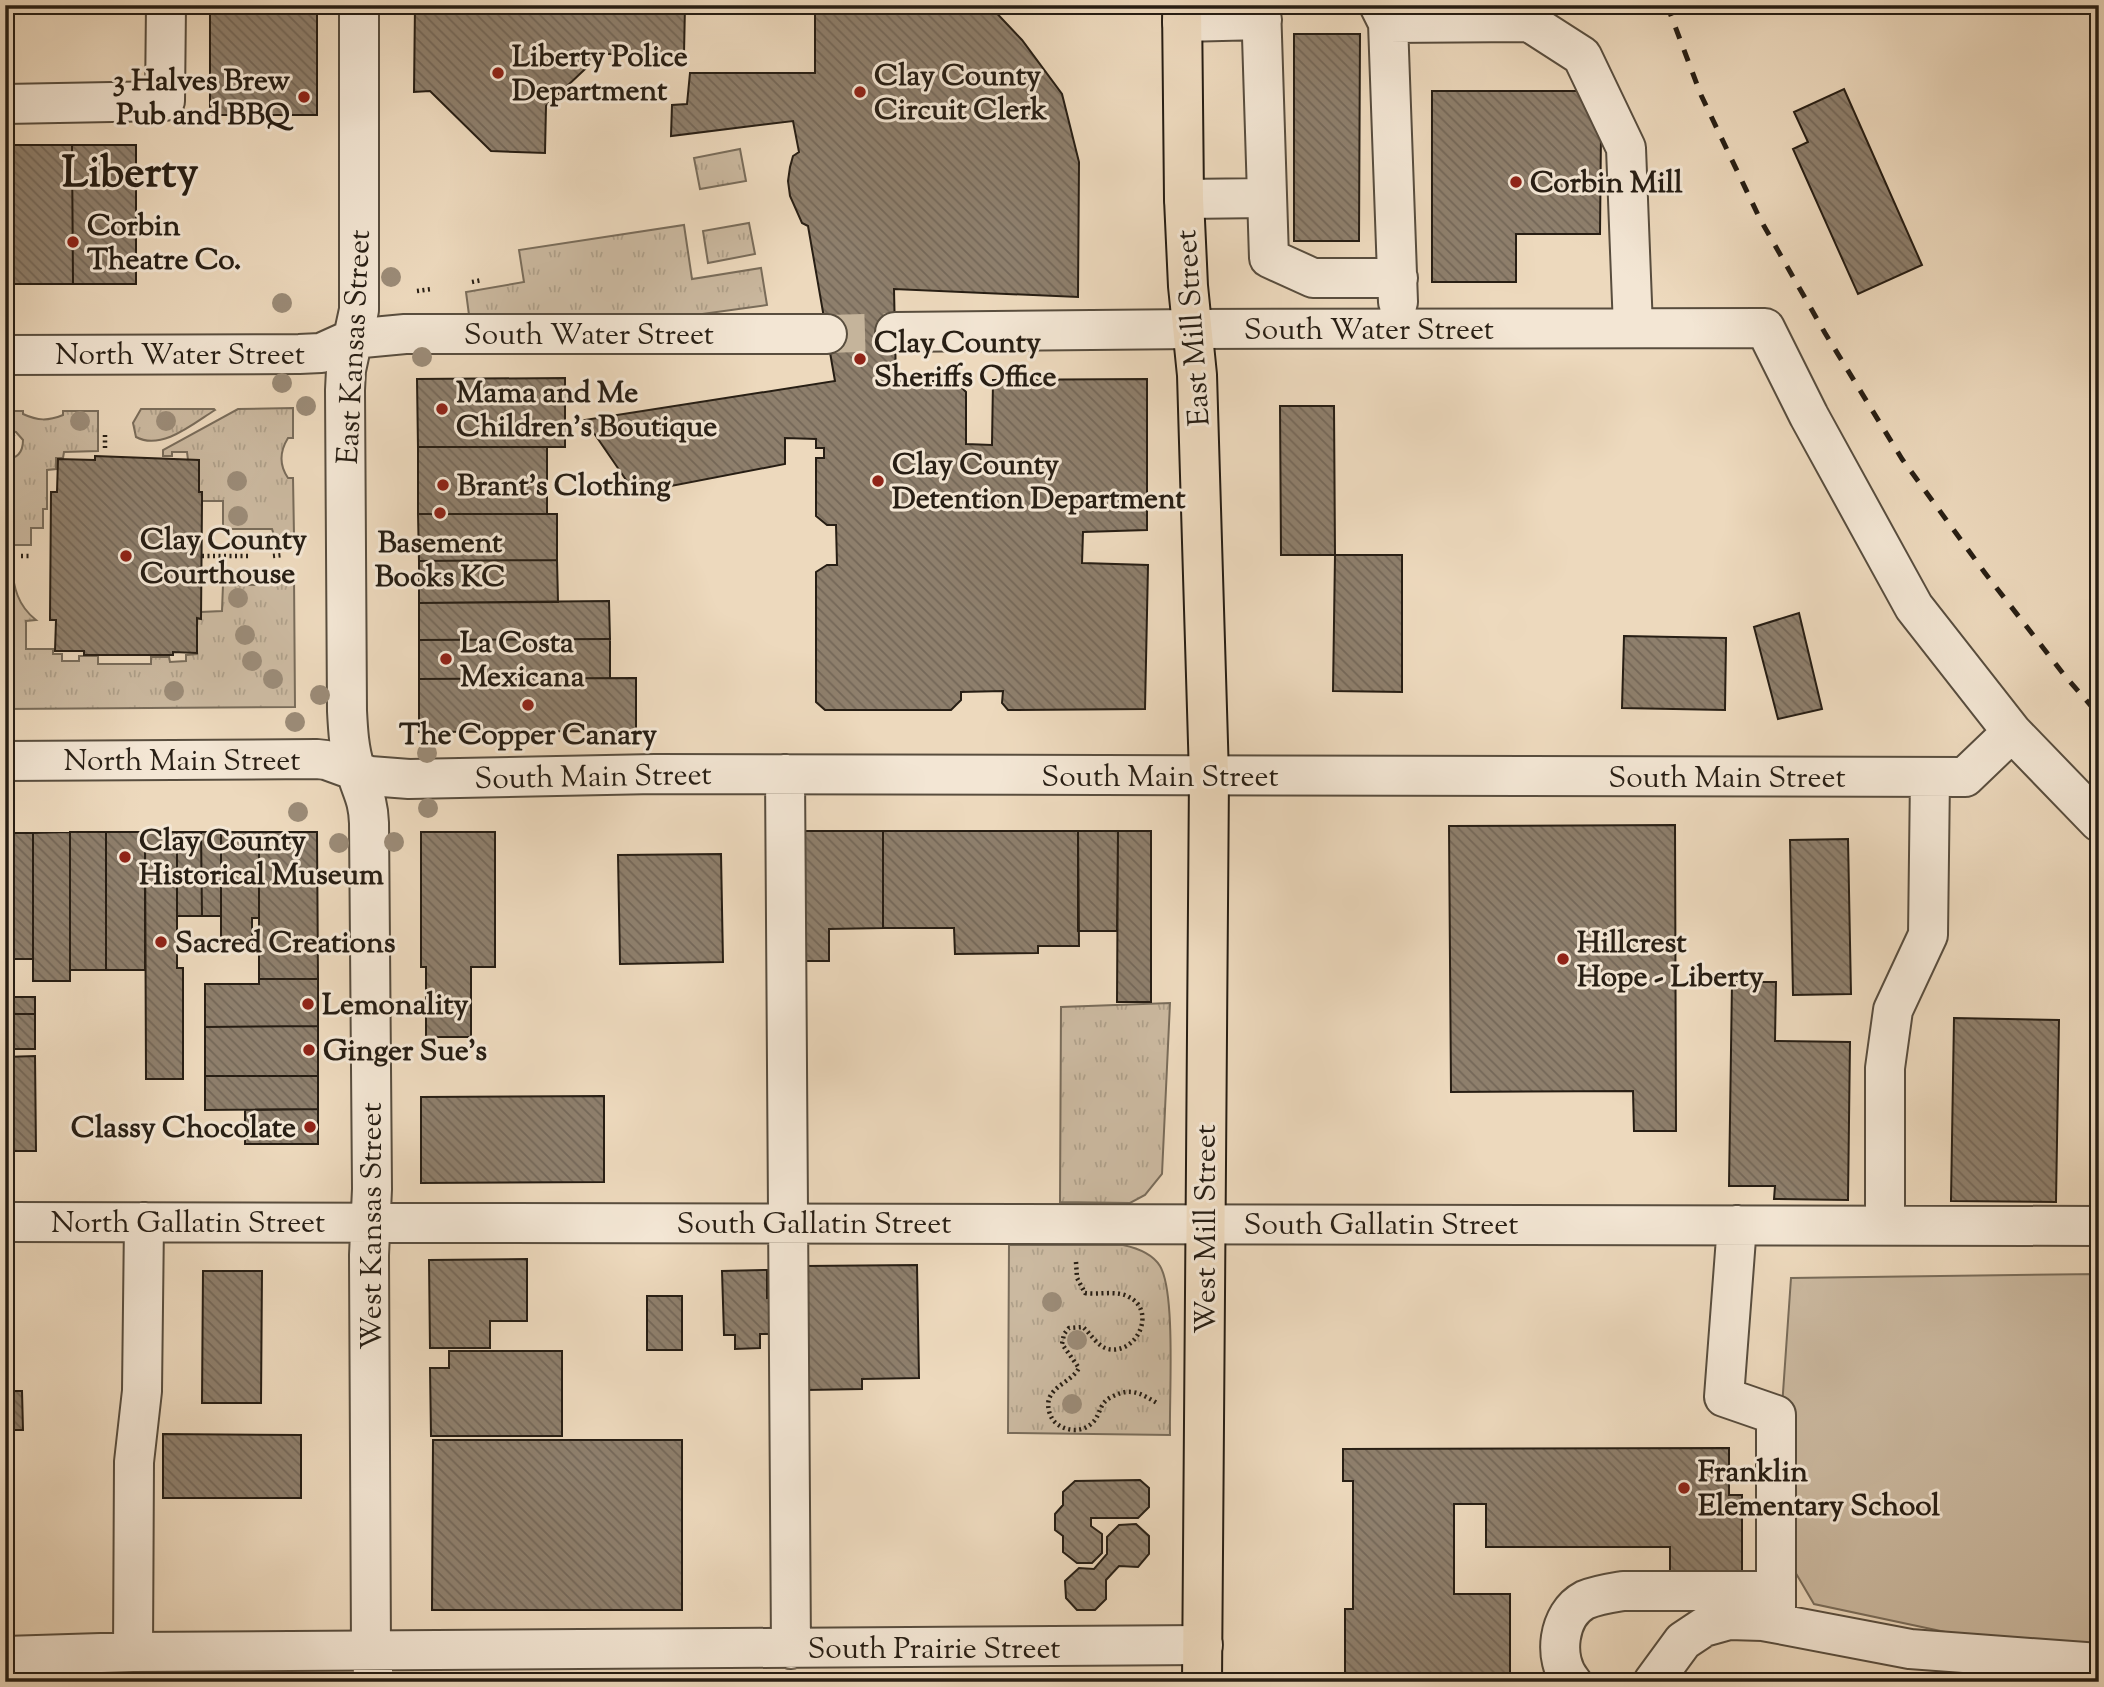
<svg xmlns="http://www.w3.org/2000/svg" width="2104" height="1687" font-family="'Sorts Mill Goudy',serif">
<defs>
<pattern id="grass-tufts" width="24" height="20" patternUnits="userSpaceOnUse" patternTransform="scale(1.75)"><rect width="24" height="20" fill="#cbb9a0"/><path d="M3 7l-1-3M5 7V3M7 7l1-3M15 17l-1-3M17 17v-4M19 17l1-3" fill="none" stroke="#ae9f89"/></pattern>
<pattern id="building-back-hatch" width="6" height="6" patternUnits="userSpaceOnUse" patternTransform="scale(1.75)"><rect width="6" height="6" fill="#8e7f6c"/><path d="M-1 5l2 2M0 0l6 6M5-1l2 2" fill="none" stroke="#746758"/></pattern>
</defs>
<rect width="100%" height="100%" fill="#edd9bd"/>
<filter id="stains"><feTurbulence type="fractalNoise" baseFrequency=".00286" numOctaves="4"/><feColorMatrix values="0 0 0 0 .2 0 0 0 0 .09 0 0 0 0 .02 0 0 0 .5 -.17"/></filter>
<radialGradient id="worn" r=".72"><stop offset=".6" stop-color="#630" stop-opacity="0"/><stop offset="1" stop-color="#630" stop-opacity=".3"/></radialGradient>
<!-- grass -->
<path fill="url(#grass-tufts)" stroke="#796c5a" stroke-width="2" d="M 740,149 L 746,181 L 700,189 L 694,158 Z
M 749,223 L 755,254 L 708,263 L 703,231 Z
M 684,225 L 692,279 L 761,268 L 767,305 L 695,315 L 469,315 L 466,292 L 524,282 L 519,250 Z
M 293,408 L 293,438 L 288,438 C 280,451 279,465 288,478 L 293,478 L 294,535 L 274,535 L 272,529 L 223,529 L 223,501 L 202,501 L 202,493 L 199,492 L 199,460 L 188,460 L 187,452 L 172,452 L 172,456 L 163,456 L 163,450 L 238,409 Z
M 141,409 L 214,409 L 215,410 C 194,423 162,451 136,437 L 133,423 Z
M 5,411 L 23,411 L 23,414 C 38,421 48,421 63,415 L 63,411 L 98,411 L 98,451 L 64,452 L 63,458 L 56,458 L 56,469 L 47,470 L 47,509 L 43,509 L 43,528 L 31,528 L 31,545 L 13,545 L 8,550 L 5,550 L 5,459 C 18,459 23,452 23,440 L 16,432 L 5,430 Z
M 5,563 L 12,565 C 13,587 18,606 36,620 L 26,621 L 26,649 L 53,649 L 53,654 L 62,654 L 62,661 L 79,661 L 79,656 L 98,656 L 98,664 L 151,664 L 151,657 L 169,657 L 170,662 L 186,661 L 186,655 L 197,654 L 197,618 L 201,619 L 201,612 L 222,611 L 223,584 L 254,585 L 271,582 L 273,576 L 294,576 L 295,707 L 5,709 Z
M 1170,1003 L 1162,1174 L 1145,1195 L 1130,1203 L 1060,1202 L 1061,1007 Z
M 1009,1245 L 1123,1245 C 1137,1248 1152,1253 1160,1266 C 1176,1293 1169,1399 1170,1435 L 1008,1433 Z"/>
<!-- garden -->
<path fill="#cbb9a0" stroke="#796c5a" stroke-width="2" d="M 2099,1274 L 2099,1645 L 1950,1633 L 1814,1604 L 1791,1565 L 1776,1493 L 1791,1278 Z"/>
<!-- building -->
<path fill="url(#building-back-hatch)" stroke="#271e14" stroke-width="2" d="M 210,5 L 317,5 L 317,115 L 210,115 Z
M 415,5 L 685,5 L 684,54 L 601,54 L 546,106 L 545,153 L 491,151 L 430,91 L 414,92 Z
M 815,5 L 989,5 L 1022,40 L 1062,94 L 1079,162 L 1078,297 L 894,289 L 896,381 L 955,381 L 966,392 L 966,444 L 992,445 L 993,380 L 1147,379 L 1147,530 L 1083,532 L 1082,563 L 1148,565 L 1145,709 L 1008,710 L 1002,703 L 1003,691 L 961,692 L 961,700 L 951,710 L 825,710 L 816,702 L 816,572 L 827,565 L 837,565 L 836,525 L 827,525 L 816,516 L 816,458 L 824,458 L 824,448 L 816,448 L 816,439 L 785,438 L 785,464 L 635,493 L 585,420 L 835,381 L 808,226 L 802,223 L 790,196 L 788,181 L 790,167 L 793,156 L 799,152 L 793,121 L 671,136 L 672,105 L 687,104 L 690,73 L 815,73 Z
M 1294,34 L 1360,34 L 1359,241 L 1294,241 Z
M 1844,89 L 1922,265 L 1858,294 L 1793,149 L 1808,142 L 1794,112 Z
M 1432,91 L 1583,91 L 1601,131 L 1600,234 L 1516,234 L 1516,282 L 1432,282 Z
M 5,145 L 72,145 L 73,284 L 5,284 Z
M 72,145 L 136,145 L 136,284 L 73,284 Z
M 565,378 L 565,447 L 418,447 L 417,379 Z
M 1280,406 L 1334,406 L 1335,555 L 1281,555 Z
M 418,447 L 547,447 L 547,514 L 418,514 Z
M 95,456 L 199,460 L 199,492 L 202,492 L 202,501 L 201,619 L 197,618 L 197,653 L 173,652 L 173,655 L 84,655 L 84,651 L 55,651 L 56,620 L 50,620 L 51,492 L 57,492 L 58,459 L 95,460 Z
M 418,514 L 557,514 L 557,560 L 419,561 Z
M 1335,555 L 1402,555 L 1402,692 L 1333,691 Z
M 557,560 L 558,602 L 419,603 L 419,561 Z
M 609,601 L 610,639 L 419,640 L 419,603 Z
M 1799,613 L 1822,709 L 1778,719 L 1754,627 Z
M 1624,636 L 1726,638 L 1725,710 L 1622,708 Z
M 610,639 L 610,678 L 419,679 L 419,640 Z
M 636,678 L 636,731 L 419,732 L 419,679 Z
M 1675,825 L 1676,1131 L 1634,1131 L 1633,1091 L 1451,1092 L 1449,826 Z
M 801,831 L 883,831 L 883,928 L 829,929 L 829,961 L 801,961 Z
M 883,831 L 1078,831 L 1079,946 L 1038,946 L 1038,953 L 955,954 L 954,928 L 883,928 Z
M 1078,831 L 1118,831 L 1117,931 L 1078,931 Z
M 1118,831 L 1151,831 L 1151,1002 L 1117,1002 Z
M 70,832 L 70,981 L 33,981 L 33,833 Z
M 70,832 L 106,832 L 106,970 L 70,970 Z
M 106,832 L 145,832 L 145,970 L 106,970 Z
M 145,832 L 177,832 L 177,968 L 183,968 L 183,1079 L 146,1079 Z
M 177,832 L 201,832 L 202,916 L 177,916 Z
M 201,832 L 221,832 L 221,916 L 202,916 Z
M 221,832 L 259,832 L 259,918 L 252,918 L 252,945 L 221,945 Z
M 259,832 L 317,832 L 318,979 L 259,979 Z
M 421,832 L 495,832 L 495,967 L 471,967 L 471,1037 L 426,1037 L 426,967 L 421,967 Z
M 5,833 L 33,833 L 33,959 L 5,959 Z
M 1848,839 L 1851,994 L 1793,995 L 1790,840 Z
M 721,854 L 723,962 L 620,964 L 618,855 Z
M 259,979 L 318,979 L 318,1026 L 205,1027 L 205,984 L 259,984 Z
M 1732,982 L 1776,982 L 1775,1041 L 1850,1042 L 1848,1200 L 1774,1199 L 1775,1186 L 1729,1186 Z
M 5,997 L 35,997 L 35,1014 L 5,1014 Z
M 5,1014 L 35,1014 L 35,1049 L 5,1049 Z
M 1954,1018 L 2059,1020 L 2056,1202 L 1951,1201 Z
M 318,1026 L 318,1076 L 205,1076 L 205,1027 Z
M 35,1056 L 36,1151 L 5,1151 L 5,1057 Z
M 205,1076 L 318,1076 L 318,1109 L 205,1110 Z
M 604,1096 L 604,1182 L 421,1183 L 421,1097 Z
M 318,1109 L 318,1144 L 245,1144 L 245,1110 Z
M 527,1259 L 527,1321 L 490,1321 L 490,1348 L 430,1348 L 429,1260 Z
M 917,1265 L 919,1378 L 862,1379 L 862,1389 L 807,1390 L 805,1266 Z
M 767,1270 L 767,1298 L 775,1297 L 775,1334 L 760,1334 L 760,1348 L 735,1349 L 735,1335 L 724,1335 L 722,1271 Z
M 203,1271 L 262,1271 L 261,1403 L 202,1403 Z
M 647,1296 L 682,1296 L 682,1350 L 647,1350 Z
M 449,1351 L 562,1351 L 562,1436 L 431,1436 L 430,1368 L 449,1368 Z
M 5,1391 L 22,1391 L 23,1430 L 5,1430 Z
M 163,1434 L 301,1435 L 301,1498 L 163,1498 Z
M 433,1440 L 682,1440 L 682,1610 L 432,1610 Z
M 1729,1448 L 1729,1495 L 1742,1495 L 1742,1575 L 1670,1575 L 1670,1547 L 1486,1547 L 1486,1504 L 1454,1504 L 1454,1594 L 1510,1594 L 1510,1682 L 1345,1682 L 1345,1609 L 1353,1609 L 1353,1481 L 1343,1481 L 1343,1449 Z
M 1140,1480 L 1149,1488 L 1149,1507 L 1138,1518 L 1091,1518 L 1091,1526 L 1102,1534 L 1102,1553 L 1092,1563 L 1077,1563 L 1063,1552 L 1063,1536 L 1055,1530 L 1055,1514 L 1063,1505 L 1063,1492 L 1075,1481 Z
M 1136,1524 L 1149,1536 L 1149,1554 L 1138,1567 L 1119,1566 L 1106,1580 L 1106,1599 L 1095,1610 L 1077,1610 L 1066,1598 L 1065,1581 L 1079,1568 L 1094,1569 L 1107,1554 L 1107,1537 L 1119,1525 Z"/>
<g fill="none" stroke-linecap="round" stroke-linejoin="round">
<!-- minor-tunnel -->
<path stroke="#c5b49b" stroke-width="38" stroke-dasharray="38 19" stroke-linecap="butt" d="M 827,334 L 895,332"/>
<defs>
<path id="minor" d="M 359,5 L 359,310 L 346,370 L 345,390 L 347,711 C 348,730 349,749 355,768 C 361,791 368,797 369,823 L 372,1189 L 369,1255 L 371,1650 L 374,1682
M 1261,5 L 1269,258 L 1313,278 L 1398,278
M 1379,5 L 1388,23 L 1398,302
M 1182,22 L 1262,20
M 1388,23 L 1529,22 L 1582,56 L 1626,148 L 1633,328
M 5,104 L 165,101 L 166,5
M 1184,199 L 1267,198
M 895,332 L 1193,329 L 1765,328 L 1809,416 L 1914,607 L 2012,732 L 2099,822
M 5,355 L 299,354 L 321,353 L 352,339 L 405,334 L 827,334
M 5,761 L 317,759 L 326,760 L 370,776 L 409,779 L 655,774 L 1965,777 L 2012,732
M 785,774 L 791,1649
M 5,1222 L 2099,1226
M 1737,1225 L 1724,1397 L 1776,1415 L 1776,1623
M 1885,1225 L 1885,1068 L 1893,1010 L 1928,935 L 1930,777
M 133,1652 L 134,1462 L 142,1391 L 144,1222
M 5,1656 L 133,1652 L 1203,1645
M 1572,1682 C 1552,1659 1558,1614 1585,1600 C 1597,1595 1611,1593 1623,1591 L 1776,1591
M 1653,1682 L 1683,1641 L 1704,1627 L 1729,1620 L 1763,1621 L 1910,1649 L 2099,1663"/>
<path id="major" d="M 1182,5 L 1184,199 L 1188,286 L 1197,375 L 1209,776 L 1202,1682"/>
</defs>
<!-- minor casing -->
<use href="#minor" stroke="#584d3e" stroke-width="42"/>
<!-- major casing -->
<use href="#major" stroke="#271e14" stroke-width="42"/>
<!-- path -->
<path stroke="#271e14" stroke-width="4.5" stroke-dasharray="2 3.5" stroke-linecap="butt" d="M 472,282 L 482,280
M 417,291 L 431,289
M 105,435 L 105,450
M 5,441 L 14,434
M 5,448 L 12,454
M 21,556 L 32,556
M 202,556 L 250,556
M 273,556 L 282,555
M 1076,1262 L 1077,1278 L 1085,1293 C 1099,1295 1117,1290 1129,1297 C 1157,1311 1137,1355 1108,1349 C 1097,1346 1091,1334 1083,1327 L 1069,1328 L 1064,1334 L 1062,1344 L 1079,1368 C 1072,1381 1054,1385 1049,1399 C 1047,1406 1049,1414 1053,1420 C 1062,1431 1081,1434 1092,1423 C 1098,1418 1099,1410 1103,1404 C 1107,1398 1115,1395 1121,1393 C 1135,1389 1145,1396 1157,1403"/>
<!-- minor -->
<use href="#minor" stroke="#f3e6d4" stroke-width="38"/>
<!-- major -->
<use href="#major" stroke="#edd9bd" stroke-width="38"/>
<!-- rail -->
<path stroke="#271e14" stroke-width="5" stroke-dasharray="12 12" stroke-linecap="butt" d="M 1667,5 L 1701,95 L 1760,219 L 1825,333 L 1902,459 L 1985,573 L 2065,676 L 2099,715"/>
</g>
<!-- trees -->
<g fill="#9b8b77">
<circle cx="391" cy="277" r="10"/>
<circle cx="282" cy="303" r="10"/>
<circle cx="422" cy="357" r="10"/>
<circle cx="282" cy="383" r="10"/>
<circle cx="306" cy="406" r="10"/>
<circle cx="80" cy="421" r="10"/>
<circle cx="166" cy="421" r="10"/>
<circle cx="237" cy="481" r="10"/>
<circle cx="238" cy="516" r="10"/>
<circle cx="238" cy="598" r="10"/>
<circle cx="245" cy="635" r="10"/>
<circle cx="252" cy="661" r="10"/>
<circle cx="273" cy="679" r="10"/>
<circle cx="174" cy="691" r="10"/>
<circle cx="320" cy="695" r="10"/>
<circle cx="295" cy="722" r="10"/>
<circle cx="427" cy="753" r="10"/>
<circle cx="428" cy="808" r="10"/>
<circle cx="298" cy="812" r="10"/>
<circle cx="394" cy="842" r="10"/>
<circle cx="339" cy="843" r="10"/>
<circle cx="1052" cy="1302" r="10"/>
<circle cx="1077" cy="1340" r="10"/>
<circle cx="1072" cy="1404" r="10"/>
</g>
<!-- markers -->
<g fill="#8f2418" stroke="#f3e6d4" stroke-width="2.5">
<circle cx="498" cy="73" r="7"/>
<circle cx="860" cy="92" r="7"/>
<circle cx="304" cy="97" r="7"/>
<circle cx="1516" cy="182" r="7"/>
<circle cx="73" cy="242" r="7"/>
<circle cx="860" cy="359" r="7"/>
<circle cx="442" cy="409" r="7"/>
<circle cx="878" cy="481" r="7"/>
<circle cx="443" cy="485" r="7"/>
<circle cx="440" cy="513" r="7"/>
<circle cx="126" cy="556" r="7"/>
<circle cx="446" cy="659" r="7"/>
<circle cx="528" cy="705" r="7"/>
<circle cx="125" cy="857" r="7"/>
<circle cx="161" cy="942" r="7"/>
<circle cx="1563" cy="959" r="7"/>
<circle cx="308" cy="1004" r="7"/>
<circle cx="309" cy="1050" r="7"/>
<circle cx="310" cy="1127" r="7"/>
<circle cx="1684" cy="1488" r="7"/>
</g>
<g text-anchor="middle" stroke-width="6" stroke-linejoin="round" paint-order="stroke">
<!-- poi labels -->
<g font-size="30" font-weight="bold" fill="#271e14" stroke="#f3e6d4" text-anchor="start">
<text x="512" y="66">Liberty Police<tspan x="512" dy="34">Department</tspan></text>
<text x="874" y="85">Clay County<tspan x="874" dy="34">Circuit Clerk</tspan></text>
<text x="290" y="90" text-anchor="end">3 Halves Brew<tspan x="290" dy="34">Pub and BBQ</tspan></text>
<text x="1530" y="192">Corbin Mill</text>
<text x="87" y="235">Corbin<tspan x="87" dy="34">Theatre Co.</tspan></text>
<text x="874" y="352">Clay County<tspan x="874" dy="34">Sheriffs Office</tspan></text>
<text x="456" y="402">Mama and Me<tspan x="456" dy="34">Children's Boutique</tspan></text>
<text x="892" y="474">Clay County<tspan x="892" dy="34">Detention Department</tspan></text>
<text x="457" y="495">Brant's Clothing</text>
<text x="140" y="549">Clay County<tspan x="140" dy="34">Courthouse</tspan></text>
<text x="440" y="552" text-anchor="middle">Basement<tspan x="440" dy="34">Books KC</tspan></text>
<text x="460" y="652">La Costa<tspan x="460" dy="34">Mexicana</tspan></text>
<text x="528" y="744" text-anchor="middle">The Copper Canary</text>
<text x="139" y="850">Clay County<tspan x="139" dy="34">Historical Museum</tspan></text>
<text x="175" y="952">Sacred Creations</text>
<text x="1577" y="952">Hillcrest<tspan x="1577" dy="34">Hope - Liberty</tspan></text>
<text x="322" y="1014">Lemonality</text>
<text x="323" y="1060">Ginger Sue's</text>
<text x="296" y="1137" text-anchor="end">Classy Chocolate</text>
<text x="1698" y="1481">Franklin<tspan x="1698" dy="34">Elementary School</tspan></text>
</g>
<!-- street labels -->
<g font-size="30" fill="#271e14" stroke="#f3e6d4">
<text transform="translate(1192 328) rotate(-94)" y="10">East Mill Street</text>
<text x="1369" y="339">South Water Street</text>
<text x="589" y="344">South Water Street</text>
<text transform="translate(353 347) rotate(-87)" y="10">East Kansas Street</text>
<text x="180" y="364">North Water Street</text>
<text x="182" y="770">North Main Street</text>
<text transform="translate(593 776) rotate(-1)" y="10">South Main Street</text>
<text x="1160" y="786">South Main Street</text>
<text x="1727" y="787">South Main Street</text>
<text x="188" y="1232">North Gallatin Street</text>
<text x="814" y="1233">South Gallatin Street</text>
<text x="1381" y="1234">South Gallatin Street</text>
<text transform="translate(371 1226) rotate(-90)" y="10">West Kansas Street</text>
<text transform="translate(1205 1229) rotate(-90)" y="10">West Mill Street</text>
<text x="934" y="1658">South Prairie Street</text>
</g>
<!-- town labels -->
<g font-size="44" font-weight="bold" fill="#271e14" stroke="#f3e6d4">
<text x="130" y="186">Liberty</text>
</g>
</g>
<!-- margin -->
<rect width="2104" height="1687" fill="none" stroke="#edd9bd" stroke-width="28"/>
<rect x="7" y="7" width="2090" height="1673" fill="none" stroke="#271e14" stroke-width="3.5"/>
<rect x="14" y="14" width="2076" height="1659" fill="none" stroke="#271e14" stroke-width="2"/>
<rect width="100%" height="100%" filter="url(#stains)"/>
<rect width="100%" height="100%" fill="url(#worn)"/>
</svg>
